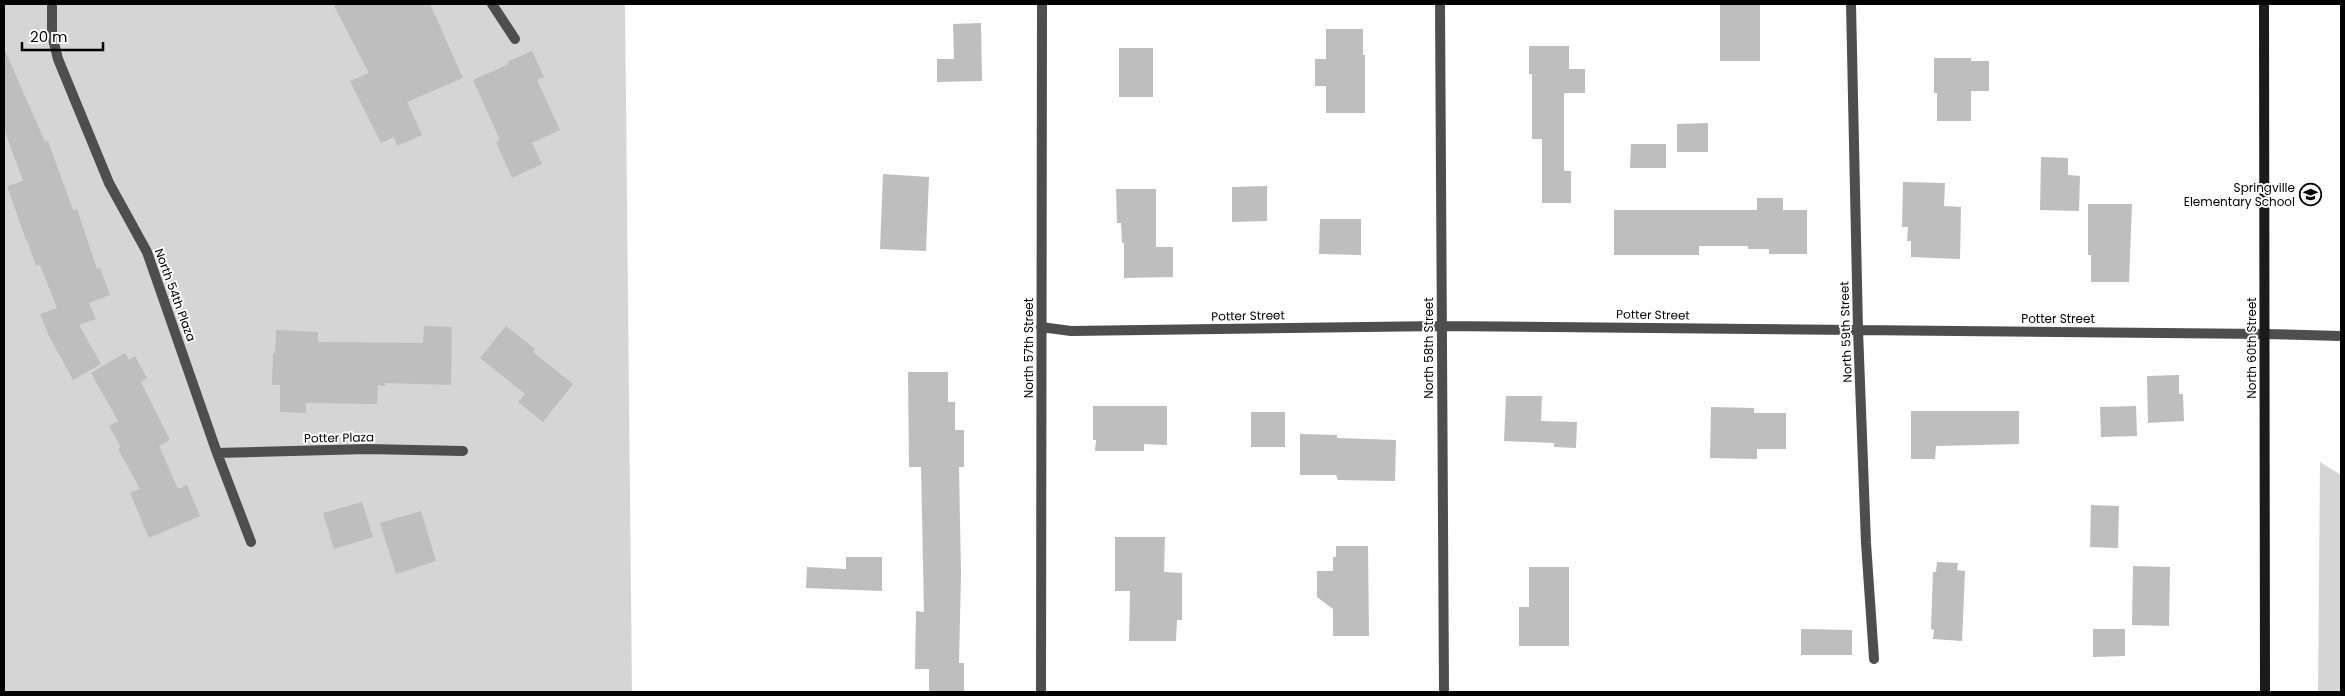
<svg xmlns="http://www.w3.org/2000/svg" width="2345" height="696" font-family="Poppins,sans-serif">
<rect width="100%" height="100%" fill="#fff"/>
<!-- green -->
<path fill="#d5d5d5" d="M 4,4 L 625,4 L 632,692 L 4,692 Z
M 2320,462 L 2341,475 L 2341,692 L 2318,692 Z"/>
<!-- building -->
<path fill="#bebebe" d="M 333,4 L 430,4 L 463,78 L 407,102 L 422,135 L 397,146 L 394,137 L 381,143 L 350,81 L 369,73 Z
M 1720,4 L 1760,4 L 1760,61 L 1720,61 Z
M 981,23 L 982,81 L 937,82 L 937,59 L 954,59 L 953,24 Z
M 1326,29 L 1363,29 L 1363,55 L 1365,55 L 1365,113 L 1326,113 L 1326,86 L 1315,86 L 1315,59 L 1326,59 Z
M 1529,46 L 1569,46 L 1569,69 L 1585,69 L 1585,93 L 1564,93 L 1564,171 L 1571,171 L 1571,203 L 1542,203 L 1542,139 L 1532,139 L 1532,74 L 1529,74 Z
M 4,48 L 45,142 L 48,141 L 73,210 L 77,209 L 97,269 L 100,268 L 110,295 L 89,303 L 96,319 L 79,325 L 101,364 L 73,380 L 49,336 L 40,314 L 57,308 L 40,265 L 36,266 L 27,240 L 26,240 L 7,186 L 23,181 L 4,129 Z
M 1119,48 L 1153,48 L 1153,97 L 1119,97 Z
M 532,51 L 544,77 L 537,80 L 560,130 L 532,143 L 542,164 L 512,178 L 496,142 L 500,140 L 473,80 L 509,64 L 507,62 Z
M 1934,58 L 1971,58 L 1971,61 L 1989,61 L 1989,91 L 1971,91 L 1971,121 L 1937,121 L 1937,93 L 1934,93 Z
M 1708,123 L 1708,152 L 1677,152 L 1677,124 Z
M 1631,144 L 1666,144 L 1666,168 L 1630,168 Z
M 2041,157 L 2068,158 L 2068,175 L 2080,176 L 2079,211 L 2040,210 Z
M 883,174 L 929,177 L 926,251 L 880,249 Z
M 1903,182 L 1945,183 L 1944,206 L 1961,207 L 1960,259 L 1911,257 L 1911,241 L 1907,241 L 1908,227 L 1902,227 Z
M 1267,186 L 1267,221 L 1232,222 L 1232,187 Z
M 1116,189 L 1156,189 L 1156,247 L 1173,247 L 1173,277 L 1124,278 L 1124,243 L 1122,243 L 1121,223 L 1117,223 Z
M 1757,198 L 1783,198 L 1783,210 L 1807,210 L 1807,254 L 1769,254 L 1769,249 L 1748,249 L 1748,246 L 1699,246 L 1699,255 L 1614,255 L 1614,210 L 1757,210 Z
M 2088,204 L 2132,204 L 2129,282 L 2091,282 L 2091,255 L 2088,255 Z
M 1320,219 L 1361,219 L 1361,255 L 1319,254 Z
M 424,326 L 452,327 L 451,385 L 385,383 L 385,386 L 378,385 L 377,404 L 306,403 L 306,413 L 280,412 L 280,385 L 272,385 L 273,353 L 275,353 L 276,330 L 318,332 L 318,342 L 423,343 Z
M 506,326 L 535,349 L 533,352 L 573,384 L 543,422 L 518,402 L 525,394 L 480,358 Z
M 125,353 L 129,360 L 135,356 L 147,378 L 141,382 L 170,440 L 159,446 L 178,489 L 187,485 L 200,516 L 149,538 L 130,493 L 140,489 L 118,449 L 121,447 L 109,426 L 118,421 L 91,373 Z
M 908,372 L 948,372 L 948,402 L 955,402 L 955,430 L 964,430 L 964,467 L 959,467 L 961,574 L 959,663 L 964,663 L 964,692 L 929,692 L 929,669 L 915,669 L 916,611 L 924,612 L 921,467 L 909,467 Z
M 2179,375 L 2179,394 L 2183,394 L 2184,421 L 2148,423 L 2147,376 Z
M 1506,396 L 1542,396 L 1541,421 L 1577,422 L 1576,448 L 1554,447 L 1554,443 L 1504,441 Z
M 1093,406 L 1167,406 L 1167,445 L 1144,444 L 1144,451 L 1095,451 L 1096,440 L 1093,440 Z
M 2136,406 L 2137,436 L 2101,437 L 2100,407 Z
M 1711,407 L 1754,408 L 1754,413 L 1786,413 L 1786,449 L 1757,449 L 1757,459 L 1710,458 Z
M 1911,411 L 2019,411 L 2019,444 L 1936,446 L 1935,459 L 1911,459 Z
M 1251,412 L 1285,412 L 1285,447 L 1251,447 Z
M 1300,434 L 1337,435 L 1337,438 L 1396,440 L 1395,481 L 1338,480 L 1336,475 L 1300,475 Z
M 362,502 L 373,537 L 334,549 L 323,513 Z
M 2091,505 L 2119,506 L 2118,548 L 2090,547 Z
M 421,511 L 436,561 L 396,574 L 380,523 Z
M 1115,537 L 1165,537 L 1164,572 L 1182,573 L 1182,620 L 1177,620 L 1176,641 L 1129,641 L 1130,591 L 1115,591 Z
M 1336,546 L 1368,546 L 1369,636 L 1333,636 L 1333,609 L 1317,597 L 1317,571 L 1333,571 L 1333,557 L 1336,557 Z
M 846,557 L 882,557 L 882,591 L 806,588 L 807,567 L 846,569 Z
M 1937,562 L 1958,563 L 1957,570 L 1965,571 L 1962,641 L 1933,639 L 1934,630 L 1931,629 L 1933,572 L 1936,572 Z
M 2133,566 L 2170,567 L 2169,626 L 2132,625 Z
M 1529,567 L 1569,567 L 1569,646 L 1519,646 L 1519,607 L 1529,607 Z
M 1801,629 L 1852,630 L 1852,655 L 1801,655 Z
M 2093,629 L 2125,629 L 2125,656 L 2093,657 Z"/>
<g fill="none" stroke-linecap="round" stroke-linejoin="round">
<!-- service -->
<path stroke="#4e4e4e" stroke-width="10" d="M 2265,334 L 2341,336"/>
<!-- minor -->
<path stroke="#4e4e4e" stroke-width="10" d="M 52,4 L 52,35 L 58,59 L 109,183 L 147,252 L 217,453 L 251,542
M 492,4 L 515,39
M 1440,4 L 1444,692
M 1851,4 L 1858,330 L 1866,543 L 1874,659
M 1041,327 L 1071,331 L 1441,326 L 2265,334
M 217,453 L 367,449 L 463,451
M 1041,692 L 1042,4"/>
<!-- secondary -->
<path stroke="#1b1b1b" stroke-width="10" d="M 2264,4 L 2265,692"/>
</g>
<!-- icons -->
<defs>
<symbol id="school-ring" viewBox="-11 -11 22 22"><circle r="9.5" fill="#fff" stroke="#000" stroke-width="1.5"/><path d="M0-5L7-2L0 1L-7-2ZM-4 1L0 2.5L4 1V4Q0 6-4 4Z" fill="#000"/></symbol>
</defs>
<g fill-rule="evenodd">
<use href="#school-ring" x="2298" y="182" width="25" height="25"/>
</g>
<g text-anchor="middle" stroke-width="4" stroke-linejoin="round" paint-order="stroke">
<!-- poi labels -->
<g font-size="12" fill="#000" stroke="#fff" text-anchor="end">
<text x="2295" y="192">Springville<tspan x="2295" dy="14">Elementary School</tspan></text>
</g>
<!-- street labels -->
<g font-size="12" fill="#000" stroke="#fff">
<text transform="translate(175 295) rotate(70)" y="4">North 54th Plaza</text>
<text transform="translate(1653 315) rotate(1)" y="4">Potter Street</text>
<text transform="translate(1248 316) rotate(-1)" y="4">Potter Street</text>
<text x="2058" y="323">Potter Street</text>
<text transform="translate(1846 332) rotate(-92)" y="4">North 59th Street</text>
<text transform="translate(1029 348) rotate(-90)" y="4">North 57th Street</text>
<text transform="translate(1429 348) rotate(-90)" y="4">North 58th Street</text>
<text transform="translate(2252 348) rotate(-90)" y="4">North 60th Street</text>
<text transform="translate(339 438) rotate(-1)" y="4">Potter Plaza</text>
</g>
</g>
<!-- border -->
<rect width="2345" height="696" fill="none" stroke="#000000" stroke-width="10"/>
<!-- scale -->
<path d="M22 42v8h81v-8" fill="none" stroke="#000000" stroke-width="2.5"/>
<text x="30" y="42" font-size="15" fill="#000000" stroke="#ffffff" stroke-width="4" paint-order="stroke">20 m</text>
</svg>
